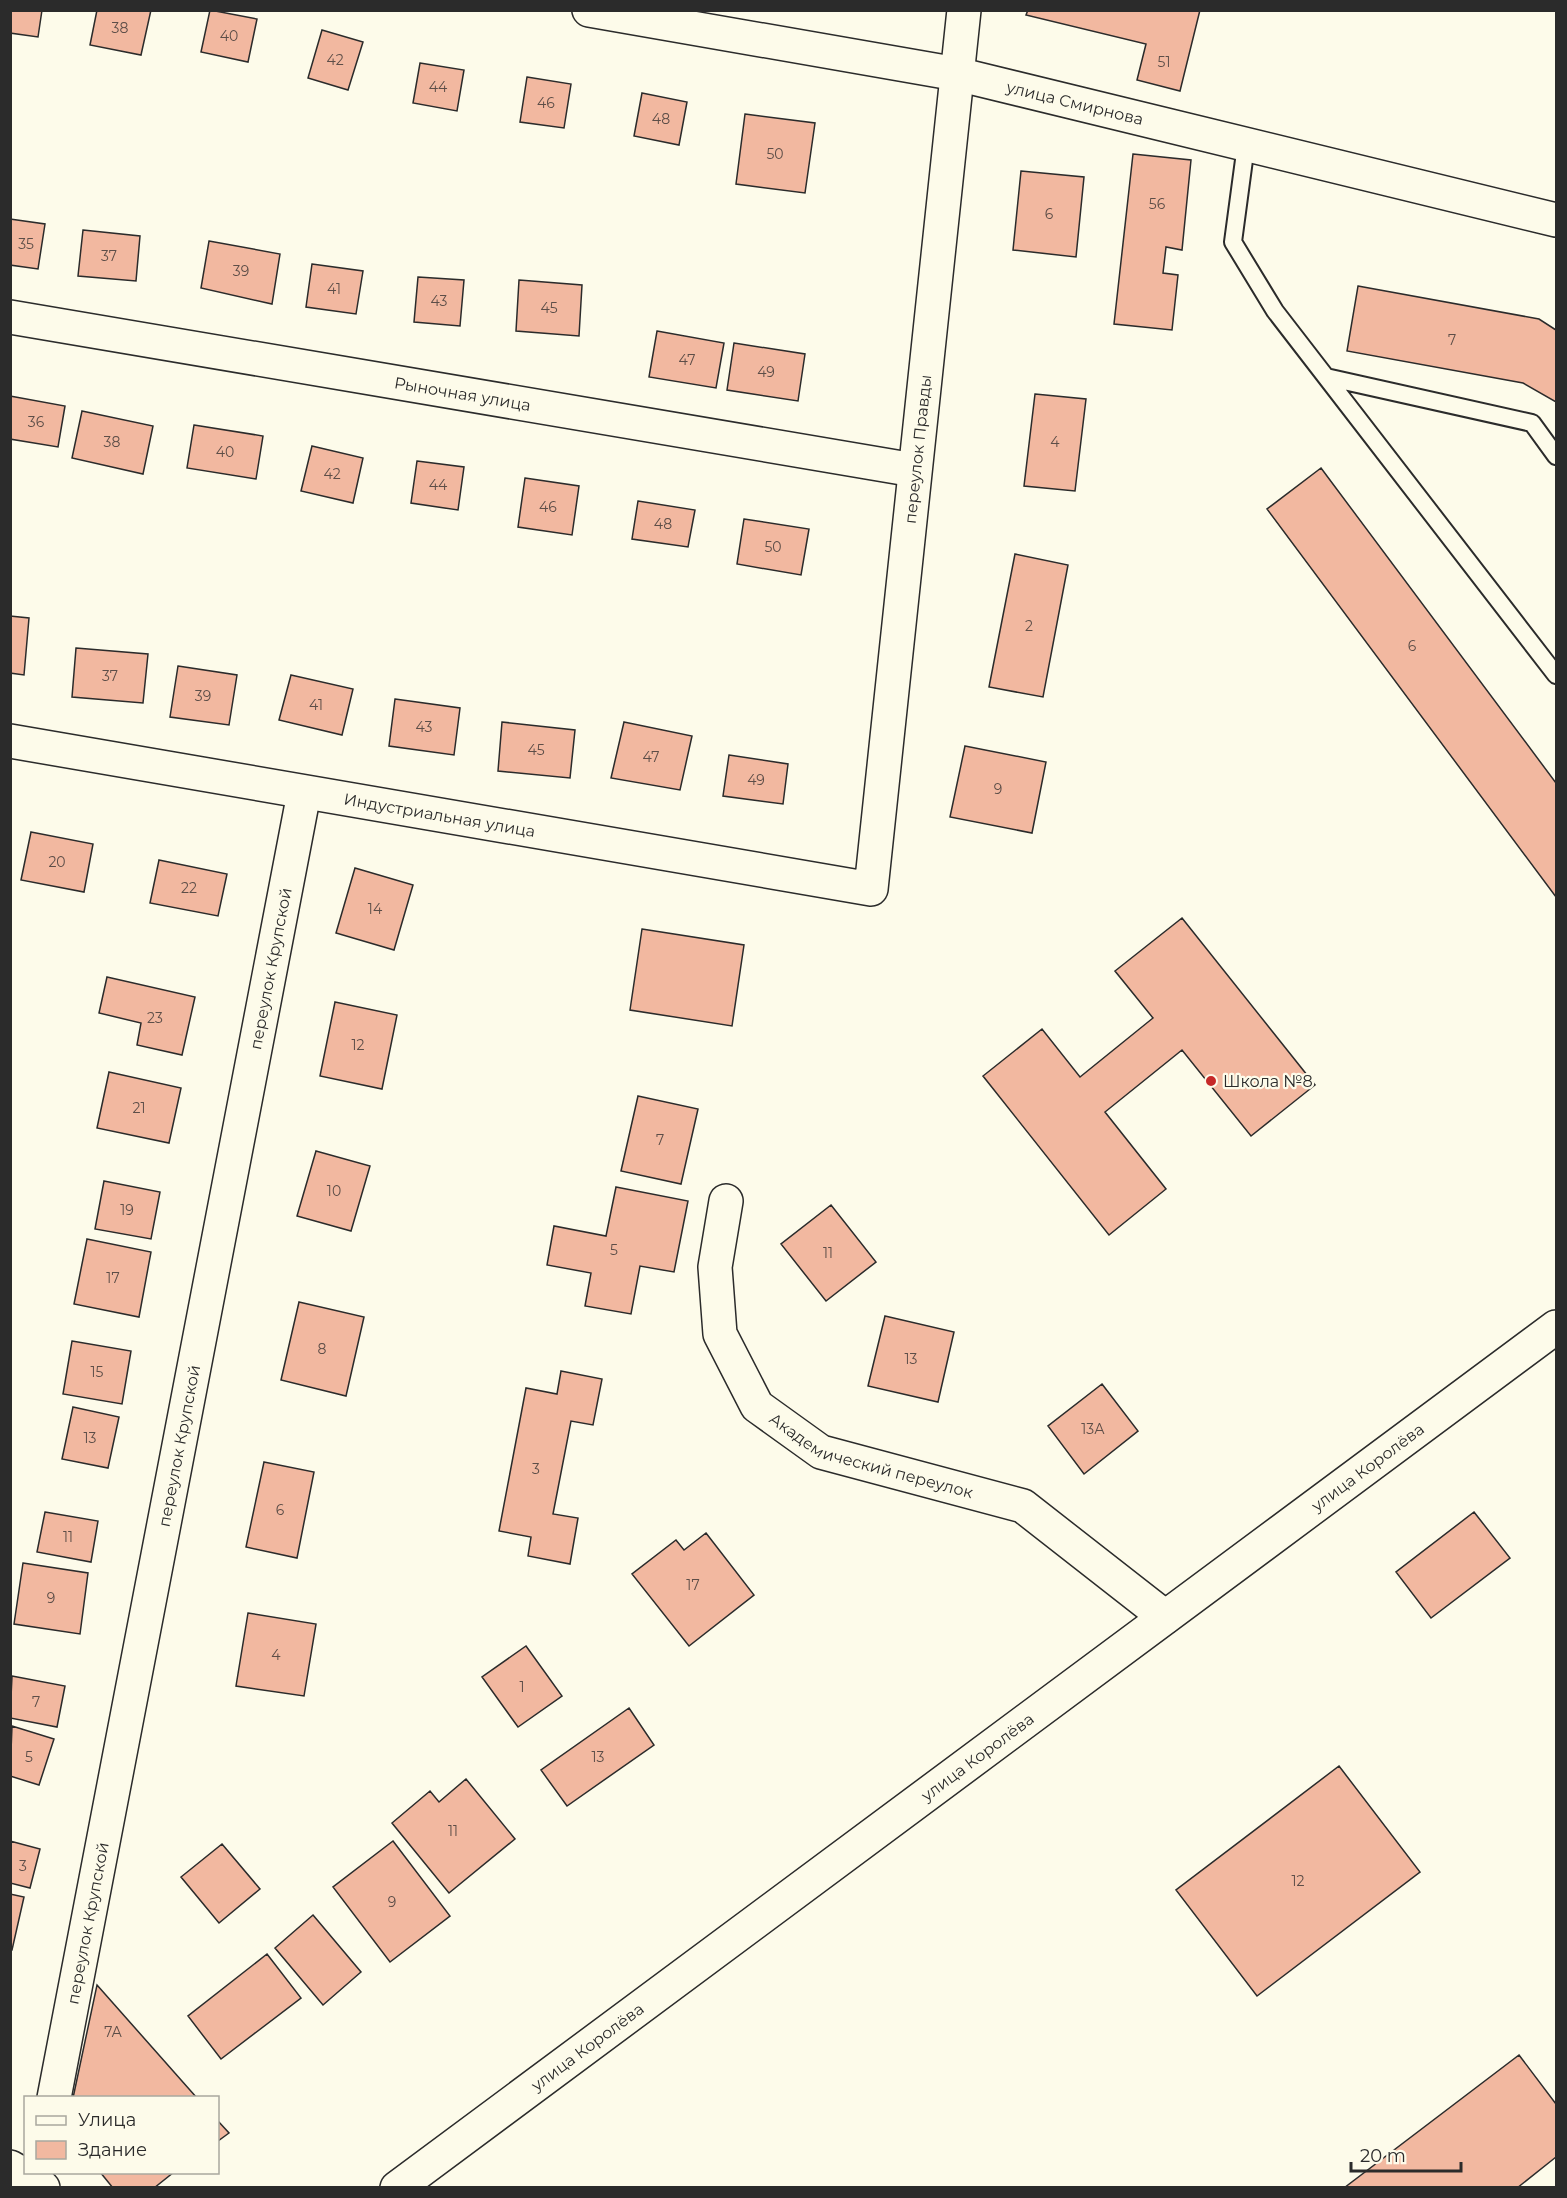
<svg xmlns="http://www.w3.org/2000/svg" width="1567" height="2198" font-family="Montserrat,sans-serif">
<rect width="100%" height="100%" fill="#fdfbea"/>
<!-- building -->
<path fill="#f2b8a0" stroke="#2b2b2b" stroke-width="1.5" d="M 10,10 L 42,10 L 38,37 L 10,33 Z
M 97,10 L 151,10 L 141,55 L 90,45 Z
M 210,10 L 257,19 L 248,62 L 201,52 Z
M 1028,10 L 1200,10 L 1180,91 L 1137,80 L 1146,44 L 1026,15 Z
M 322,30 L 363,42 L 348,90 L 308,78 Z
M 420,63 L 464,70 L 457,111 L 413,103 Z
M 527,77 L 571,84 L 564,128 L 520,122 Z
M 642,93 L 687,102 L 679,145 L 634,136 Z
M 745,114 L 815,123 L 805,193 L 736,184 Z
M 1133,154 L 1191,160 L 1182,250 L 1166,247 L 1163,273 L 1178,275 L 1172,330 L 1114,324 Z
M 1021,171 L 1084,177 L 1076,257 L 1013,250 Z
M 10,219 L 45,224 L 38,269 L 10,265 Z
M 83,230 L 140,236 L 136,281 L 78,276 Z
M 209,241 L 280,254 L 272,304 L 201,288 Z
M 312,264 L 363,271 L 356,314 L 306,307 Z
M 418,277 L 464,280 L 460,326 L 414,322 Z
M 519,280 L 582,285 L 579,336 L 516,331 Z
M 1358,286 L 1539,319 L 1556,330 L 1556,402 L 1523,383 L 1347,351 Z
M 657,331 L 724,343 L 716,388 L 649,377 Z
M 734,343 L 805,354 L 798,401 L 727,390 Z
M 1035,394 L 1086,399 L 1075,491 L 1024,486 Z
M 10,396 L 65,406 L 58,447 L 10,439 Z
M 82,411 L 153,426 L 143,474 L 72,458 Z
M 194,425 L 263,436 L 256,479 L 187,468 Z
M 312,446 L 363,458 L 353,503 L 301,491 Z
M 417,461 L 464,467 L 458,510 L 411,503 Z
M 1321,468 L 1556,783 L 1556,897 L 1267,509 Z
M 525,478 L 579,486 L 572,535 L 518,527 Z
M 638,501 L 695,510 L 688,547 L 632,539 Z
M 744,519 L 809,529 L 801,575 L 737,564 Z
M 1015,554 L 1068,565 L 1043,697 L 989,687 Z
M 10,616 L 29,618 L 24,675 L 10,673 Z
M 76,648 L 148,654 L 143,703 L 72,697 Z
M 178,666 L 237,675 L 229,725 L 170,717 Z
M 291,675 L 353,689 L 342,735 L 279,720 Z
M 395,699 L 460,708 L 454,755 L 389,746 Z
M 502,722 L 575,730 L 570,778 L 498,771 Z
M 624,722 L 692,736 L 680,790 L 611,778 Z
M 965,746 L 1046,762 L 1032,833 L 950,817 Z
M 729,755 L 788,764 L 783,804 L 723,796 Z
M 31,832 L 93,844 L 84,892 L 21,880 Z
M 159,860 L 227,874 L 218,916 L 150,903 Z
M 355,868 L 413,885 L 394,950 L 336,933 Z
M 1182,918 L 1315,1085 L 1251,1136 L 1182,1050 L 1105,1112 L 1166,1189 L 1109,1235 L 983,1076 L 1042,1029 L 1080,1077 L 1153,1018 L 1115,971 Z
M 642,929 L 744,945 L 732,1026 L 630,1010 Z
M 107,977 L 195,997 L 182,1055 L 137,1045 L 141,1023 L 99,1013 Z
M 335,1002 L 397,1015 L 382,1089 L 320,1076 Z
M 109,1072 L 181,1088 L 169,1143 L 97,1128 Z
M 638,1096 L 698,1109 L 681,1184 L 621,1171 Z
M 316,1151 L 370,1166 L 351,1231 L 297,1216 Z
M 104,1181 L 160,1192 L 151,1239 L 95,1229 Z
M 616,1187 L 688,1201 L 674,1272 L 640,1266 L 631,1314 L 585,1306 L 591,1273 L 547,1265 L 554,1226 L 606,1236 Z
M 831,1205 L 876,1262 L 826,1301 L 781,1244 Z
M 87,1239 L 151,1252 L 139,1317 L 74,1304 Z
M 299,1302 L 364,1317 L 346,1396 L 281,1380 Z
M 885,1316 L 954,1332 L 938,1402 L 868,1386 Z
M 72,1341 L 131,1351 L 122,1404 L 63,1394 Z
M 561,1371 L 602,1379 L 593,1425 L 571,1421 L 553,1514 L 578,1518 L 570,1564 L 528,1556 L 531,1537 L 499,1531 L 526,1388 L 557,1394 Z
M 1102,1384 L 1138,1431 L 1084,1474 L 1048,1426 Z
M 73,1407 L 119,1417 L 108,1468 L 62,1459 Z
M 264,1462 L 314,1472 L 297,1558 L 246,1547 Z
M 45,1512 L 98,1521 L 91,1562 L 37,1552 Z
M 1474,1512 L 1510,1558 L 1431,1618 L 1396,1572 Z
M 706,1533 L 754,1595 L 689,1646 L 632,1574 L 676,1540 L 684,1550 Z
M 23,1563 L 88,1573 L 80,1634 L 14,1624 Z
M 248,1613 L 316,1624 L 304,1696 L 236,1686 Z
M 526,1646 L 562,1696 L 518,1727 L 482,1677 Z
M 12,1676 L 65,1686 L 57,1727 L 10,1718 Z
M 629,1708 L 654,1745 L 567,1806 L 541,1770 Z
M 12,1726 L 54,1739 L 39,1785 L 10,1776 Z
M 1339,1766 L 1420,1872 L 1257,1996 L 1176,1890 Z
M 466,1779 L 515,1839 L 449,1893 L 392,1823 L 430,1791 L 439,1802 Z
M 10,1841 L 40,1849 L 30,1888 L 10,1883 Z
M 393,1841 L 450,1916 L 390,1962 L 333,1887 Z
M 222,1844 L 260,1889 L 219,1923 L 181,1877 Z
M 10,1894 L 24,1897 L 12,1950 L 10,1950 Z
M 313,1915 L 361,1972 L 323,2005 L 275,1948 Z
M 267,1954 L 301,1998 L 221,2059 L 188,2016 Z
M 97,1985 L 197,2098 L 73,2098 Z
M 1519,2055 L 1556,2104 L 1556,2157 L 1517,2188 L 1344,2188 Z
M 218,2121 L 229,2133 L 218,2141 Z
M 100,2172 L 174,2172 L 154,2188 L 113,2188 Z"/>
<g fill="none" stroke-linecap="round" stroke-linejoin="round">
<defs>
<path id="service" d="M 1246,145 L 1233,242 L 1275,311 L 1556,675
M 1326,377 L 1532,423 L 1556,456"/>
<g id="minor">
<path id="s1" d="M 589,10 L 957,74 L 1556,220"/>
<path id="s2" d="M 10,317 L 914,470"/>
<path id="s3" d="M 10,741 L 871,889 L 964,10"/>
<path id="s4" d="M 726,1201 L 715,1267 L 720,1334 L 757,1406 L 821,1452 L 1023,1506 L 1165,1617"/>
<path id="s5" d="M 54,2098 L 304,793"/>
<path d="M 10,2167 L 38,2183 L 43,2188"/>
</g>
<g id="trunk">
<path id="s6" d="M 397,2188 L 1556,1327"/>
</g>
</defs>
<!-- service casing -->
<use href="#service" stroke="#2b2b2b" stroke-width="20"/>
<!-- minor casing -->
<use href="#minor" stroke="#2b2b2b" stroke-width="36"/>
<!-- trunk casing -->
<use href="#trunk" stroke="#2b2b2b" stroke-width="36"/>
<!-- service -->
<use href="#service" stroke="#fdfbea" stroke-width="16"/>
<!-- minor -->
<use href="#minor" stroke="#fdfbea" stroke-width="33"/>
<!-- trunk -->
<use href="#trunk" stroke="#fdfbea" stroke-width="33"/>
</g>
<!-- markers -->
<circle fill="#c62828" stroke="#fdfbea" stroke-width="2" cx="1211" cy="1081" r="6"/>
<g text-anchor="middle" stroke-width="4.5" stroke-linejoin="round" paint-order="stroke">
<!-- number labels -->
<g font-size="14" fill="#5d4e48">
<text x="120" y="33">38</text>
<text x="229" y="41">40</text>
<text x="335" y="65">42</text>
<text x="1164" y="67">51</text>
<text x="438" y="92">44</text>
<text x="546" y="108">46</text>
<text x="661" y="124">48</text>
<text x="775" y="159">50</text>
<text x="1157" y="209">56</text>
<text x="1049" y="219">6</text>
<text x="26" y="249">35</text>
<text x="109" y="261">37</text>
<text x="241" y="276">39</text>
<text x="334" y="294">41</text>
<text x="439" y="306">43</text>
<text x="549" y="313">45</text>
<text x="1452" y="345">7</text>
<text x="687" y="365">47</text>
<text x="766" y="377">49</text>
<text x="36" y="427">36</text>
<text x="112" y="447">38</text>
<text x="1055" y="447">4</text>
<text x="225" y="457">40</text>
<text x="332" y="479">42</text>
<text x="438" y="490">44</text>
<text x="548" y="512">46</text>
<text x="663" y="529">48</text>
<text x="773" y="552">50</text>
<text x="1029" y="631">2</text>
<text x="1412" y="651">6</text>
<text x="110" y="681">37</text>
<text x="203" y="701">39</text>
<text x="316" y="710">41</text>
<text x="424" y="732">43</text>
<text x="536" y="755">45</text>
<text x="651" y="762">47</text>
<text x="756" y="785">49</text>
<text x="998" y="794">9</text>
<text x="57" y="867">20</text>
<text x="189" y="893">22</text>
<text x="375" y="914">14</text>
<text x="155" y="1023">23</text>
<text x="358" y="1050">12</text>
<text x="139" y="1113">21</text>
<text x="660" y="1145">7</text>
<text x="334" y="1196">10</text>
<text x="127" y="1215">19</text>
<text x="614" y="1255">5</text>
<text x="828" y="1258">11</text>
<text x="113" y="1283">17</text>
<text x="322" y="1354">8</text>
<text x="911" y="1364">13</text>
<text x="97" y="1377">15</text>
<text x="1093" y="1434">13А</text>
<text x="90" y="1443">13</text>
<text x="536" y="1474">3</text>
<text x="280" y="1515">6</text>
<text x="68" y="1542">11</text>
<text x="693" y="1590">17</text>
<text x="51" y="1603">9</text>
<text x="276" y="1660">4</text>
<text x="522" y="1692">1</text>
<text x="36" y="1707">7</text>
<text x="29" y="1762">5</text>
<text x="598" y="1762">13</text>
<text x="453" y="1836">11</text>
<text x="23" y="1871">3</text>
<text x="1298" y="1886">12</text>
<text x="392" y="1907">9</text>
<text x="113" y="2037">7А</text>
</g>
<!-- street labels -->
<g font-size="16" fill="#2b2b2b" stroke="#fdfbea">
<text dy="6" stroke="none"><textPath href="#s1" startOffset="495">улица Смирнова</textPath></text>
<text dy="6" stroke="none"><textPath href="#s2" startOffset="459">Рыночная улица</textPath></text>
<text dy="6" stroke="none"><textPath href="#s3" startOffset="1316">переулок Правды</textPath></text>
<text dy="6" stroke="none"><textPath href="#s3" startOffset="436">Индустриальная улица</textPath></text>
<text dy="6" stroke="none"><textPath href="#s5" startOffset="1150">переулок Крупской</textPath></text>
<text dy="6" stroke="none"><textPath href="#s5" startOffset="664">переулок Крупской</textPath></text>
<text dy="6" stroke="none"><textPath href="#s4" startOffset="342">Академический переулок</textPath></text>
<text dy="6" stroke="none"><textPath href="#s6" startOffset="1209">улица Королёва</textPath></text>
<text dy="6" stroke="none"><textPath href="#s6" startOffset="723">улица Королёва</textPath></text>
<text dy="6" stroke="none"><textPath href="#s5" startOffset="178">переулок Крупской</textPath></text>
<text dy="6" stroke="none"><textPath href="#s6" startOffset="237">улица Королёва</textPath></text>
</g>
<!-- poi labels -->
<g font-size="16" fill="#2b2b2b" stroke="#fdfbea" text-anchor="start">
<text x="1223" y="1087">Школа №8</text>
</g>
</g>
<!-- border -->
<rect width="1567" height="2198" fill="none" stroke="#2b2b2b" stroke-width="24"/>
<!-- legend -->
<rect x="24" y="2096" width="195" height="78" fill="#fdfbea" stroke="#a9a89e" stroke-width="1.5"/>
<rect x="36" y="2116" width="30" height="9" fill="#fdfbea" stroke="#a9a89e" stroke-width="1.5"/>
<text x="78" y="2126" font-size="18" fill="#2b2b2b">Улица</text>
<rect x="36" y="2141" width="30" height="18" fill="#f2b8a0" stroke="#a9a89e" stroke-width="1.5"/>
<text x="78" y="2156" font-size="18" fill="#2b2b2b">Здание</text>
<!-- scale -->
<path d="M1351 2162v9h110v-9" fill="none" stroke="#2b2b2b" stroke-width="3"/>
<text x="1360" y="2162" font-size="18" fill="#2b2b2b" stroke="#fdfbea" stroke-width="4.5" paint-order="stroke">20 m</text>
</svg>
